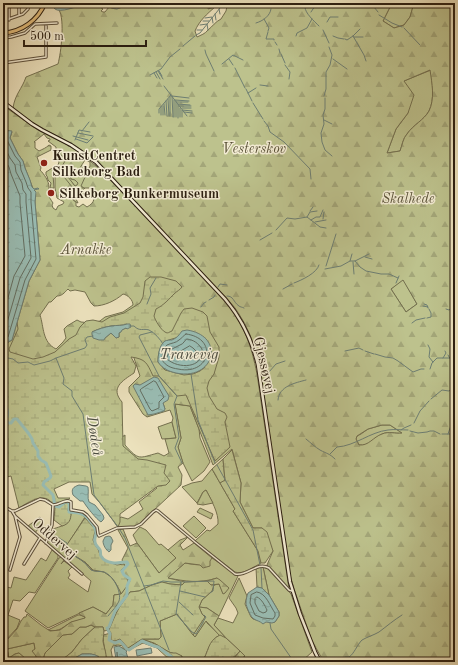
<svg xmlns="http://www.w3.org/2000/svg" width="458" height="665" font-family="'Old Standard TT',serif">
<defs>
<pattern id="forest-firs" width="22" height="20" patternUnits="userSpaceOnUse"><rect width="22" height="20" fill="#bdc28d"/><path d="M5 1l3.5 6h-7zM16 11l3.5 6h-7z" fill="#a3a679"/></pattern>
<pattern id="wetland-marsh" width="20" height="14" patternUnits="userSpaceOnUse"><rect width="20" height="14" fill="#bdc28d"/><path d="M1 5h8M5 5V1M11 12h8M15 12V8" fill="none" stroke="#a3a679"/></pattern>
<pattern id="park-crowns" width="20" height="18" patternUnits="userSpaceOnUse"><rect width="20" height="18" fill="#bdc28d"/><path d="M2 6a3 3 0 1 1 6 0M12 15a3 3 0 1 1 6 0" fill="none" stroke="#a3a679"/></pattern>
<pattern id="water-ripples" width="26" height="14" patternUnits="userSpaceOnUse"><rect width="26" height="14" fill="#99bdb4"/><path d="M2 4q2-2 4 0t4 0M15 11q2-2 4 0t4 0" fill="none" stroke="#84a29a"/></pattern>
</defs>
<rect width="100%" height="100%" fill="#ece2bd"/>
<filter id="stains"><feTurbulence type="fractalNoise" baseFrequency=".005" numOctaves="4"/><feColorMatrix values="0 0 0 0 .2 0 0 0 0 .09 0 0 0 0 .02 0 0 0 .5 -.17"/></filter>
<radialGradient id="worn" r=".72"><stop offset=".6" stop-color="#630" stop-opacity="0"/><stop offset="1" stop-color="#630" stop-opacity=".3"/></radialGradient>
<!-- grass -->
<path fill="#bdc28d" stroke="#74704f" d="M 392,3 L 414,3 L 410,17 L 404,25 L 394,28 L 383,21 Z
M 431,70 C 432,83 435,99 429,111 C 424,120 413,125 407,134 C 403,138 402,146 400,151 L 387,153 L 396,129 L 408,113 L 404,81 Z
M 57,151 L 62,156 L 65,157 C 66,161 65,163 61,166 L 75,186 L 70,177 L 70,176 L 76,174 L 80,165 L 83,166 L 83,169 L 84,170 L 88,170 L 82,188 L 85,188 L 82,191 L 84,194 L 80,197 L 78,195 L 75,197 L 78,203 L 74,201 L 71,195 L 71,192 L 58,171 L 56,171 L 59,162 L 58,160 L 59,159 L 58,159 L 54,152 Z
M 403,279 L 417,304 L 406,312 L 391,289 Z
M 175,404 L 190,406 L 199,429 L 200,438 L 210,462 L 204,471 L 192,481 L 183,463 L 178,447 L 181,438 Z
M 172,422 L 176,438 L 162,439 L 158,427 Z
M 382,425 L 390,425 L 402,433 C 395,434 389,431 382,434 C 374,438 369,446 359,445 L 356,439 L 357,436 L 361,434 L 368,429 Z
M 212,469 L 235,509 L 233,511 L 258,551 L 261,563 C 254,567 242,575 235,572 L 195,541 L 207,530 L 210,531 L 218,524 C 219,513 211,500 206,490 L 203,492 L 197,503 L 182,487 L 192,483 L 202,481 Z
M 200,508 L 213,514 L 211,519 L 197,512 Z
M 71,513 L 79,513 L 85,517 L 64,550 C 71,554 79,558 85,563 C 87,565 89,568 92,570 C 96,572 100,570 104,572 C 112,575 119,586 121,594 L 114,595 L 113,605 L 106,614 L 93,607 L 48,628 L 25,611 L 59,558 L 61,557 L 64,560 L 61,564 L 64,561 L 72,567 L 68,571 L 70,575 L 68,578 L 88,592 L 91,581 L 47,543 L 49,531 C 59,525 70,528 71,513 Z
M 194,516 L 206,528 L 196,538 L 183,526 Z
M 140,527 L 146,530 L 159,545 L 161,544 L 168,550 L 176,558 L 159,573 L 137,543 L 133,535 Z
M 52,550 L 58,555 L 58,558 L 35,593 L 29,592 L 20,601 L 13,600 L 8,615 L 3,613 L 3,586 L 11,588 L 14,577 L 26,580 L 41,558 L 46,561 Z
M 212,558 L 238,576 L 219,616 L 207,608 L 199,607 L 202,600 L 212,591 L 214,585 L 219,584 L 223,593 L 225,593 L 217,578 C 198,584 186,581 167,578 L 185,563 C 196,565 204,567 212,558 Z
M 263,567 L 268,569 L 291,594 L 312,652 L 301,662 L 236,662 L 245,656 L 226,638 L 214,625 L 218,618 L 233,623 L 238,613 L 236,608 L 229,598 L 239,578 L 247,596 L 245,604 L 251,617 L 253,619 L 260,621 L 275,622 L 279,616 L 279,612 L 269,595 Z
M 177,614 L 195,637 L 206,620 L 207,623 L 220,635 C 209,640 208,653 202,662 L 180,662 L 182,656 L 169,652 L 154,643 L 142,639 L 159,639 L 161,637 L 160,621 Z
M 78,615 L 81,615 L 85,617 L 85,618 C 81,620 76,621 72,622 C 63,626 60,633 48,630 Z
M 91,625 L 95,627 L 82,639 L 72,652 L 61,661 L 52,660 L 49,662 L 42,662 L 45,653 L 63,635 L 72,634 L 80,627 L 86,627 Z
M 34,643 L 37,662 L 29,662 L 19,653 L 15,654 L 9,658 L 7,649 Z"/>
<!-- forest -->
<path fill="url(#forest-firs)" stroke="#74704f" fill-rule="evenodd" d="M 83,3 L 95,3 L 97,5 L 99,3 L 100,7 L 103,9 L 101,11 L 103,12 L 105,12 L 109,7 C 118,11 120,8 128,3 L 209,3 L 208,9 L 215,7 C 207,14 199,21 195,31 L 197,37 C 201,35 205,34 208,30 C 213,26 215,22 221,19 L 226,11 L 227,6 L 221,3 L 392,3 L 383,21 L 394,28 L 404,25 L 410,17 L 414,3 L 455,3 L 455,662 L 324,662 L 312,641 L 294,589 L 290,575 L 270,437 L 257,355 C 253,341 247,326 239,314 C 234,305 225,297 218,289 L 90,156 L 76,146 L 36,125 L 13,108 C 15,94 22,89 26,77 L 58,64 C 61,53 65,20 59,10 L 71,8 L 82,4 ZM 430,70 C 432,83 435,99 429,111 C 424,120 413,125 407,134 C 403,138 402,146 400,151 L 387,153 L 396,129 L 408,113 L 414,95 L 404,81 ZM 403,280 L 417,304 L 406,312 L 391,289 ZM 382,425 L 390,425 L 402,433 C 395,434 389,431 382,434 C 373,437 369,446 359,445 L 356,439 L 357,436 L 368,429 Z
M 8,109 L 38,130 L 64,143 L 80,153 L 101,170 L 227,303 C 245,328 251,344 257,374 L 289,589 L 267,565 L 273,551 L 262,528 L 253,528 L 240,502 L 241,483 L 232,449 L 213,465 L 190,406 L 175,404 L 181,438 L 178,447 L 183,463 L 178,467 L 182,475 L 181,485 L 139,524 L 134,527 L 118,527 L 114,522 L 121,517 L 128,519 L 143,509 L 139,502 L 157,488 L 145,478 L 117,440 L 125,435 L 125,445 C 139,461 139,458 158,453 L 164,456 L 169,453 L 165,439 L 176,438 L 172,422 L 173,418 L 170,410 L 147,417 L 143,414 L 129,392 L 129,387 L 140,376 L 131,349 L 26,382 L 3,345 L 12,340 L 29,281 L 40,260 L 35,202 L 35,191 L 34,191 L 25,168 L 23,161 L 18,154 L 10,138 L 12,132 L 3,130 L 3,112 ZM 44,134 L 47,138 L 50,139 L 50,140 L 48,141 L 56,147 L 56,149 L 55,152 L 57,152 L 62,156 L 65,157 L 65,161 L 61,168 L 75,186 L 77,185 L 78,183 L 75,180 L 71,179 L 70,176 L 76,174 L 85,160 L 90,162 L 90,166 L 81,186 L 84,188 L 94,188 C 94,198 96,202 87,207 L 83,204 L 79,207 L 76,206 L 76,202 C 68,198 73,193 73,188 L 60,172 L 58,171 L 55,173 L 55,188 L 57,198 L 64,202 L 63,204 L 58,206 L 56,210 L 53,208 L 52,205 L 53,203 C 51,200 49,197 48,194 C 47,189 49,191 49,187 C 49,181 44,174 40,170 L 41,168 L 37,157 L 51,150 L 51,146 L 49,145 C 46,148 43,149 39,151 L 35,148 L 35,142 L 34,142 ZM 68,289 L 70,291 L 75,290 L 85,292 L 91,303 L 94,306 C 104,306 115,301 123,294 C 128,295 133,300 133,305 L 123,312 L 105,317 L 100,321 L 92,323 L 81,322 L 77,320 L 67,326 L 64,329 L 66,338 L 63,342 L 56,349 C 42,342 44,327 40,315 L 49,302 L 51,302 L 57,296 C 62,296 64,293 68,289 ZM 135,384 L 139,385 L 163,403 L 165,409 Z
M 223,459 L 225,481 L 220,483 L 212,469 Z
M 206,490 L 213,503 L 203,505 L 197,504 L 203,492 Z
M 40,517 L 43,522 L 35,533 L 28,526 Z
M 123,529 L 130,546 L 137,543 L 159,573 L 176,558 L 168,550 L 180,540 L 188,537 L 180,545 L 183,550 L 194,543 L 212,558 L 210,561 L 210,566 L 203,568 L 200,565 L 185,563 L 168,578 L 185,582 L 182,585 L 170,584 L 162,582 L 152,585 L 139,591 L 130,592 C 126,598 122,603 119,608 C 115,615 112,623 109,630 L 104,631 L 103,627 L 95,627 L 91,625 L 86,627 L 80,627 L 72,634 L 63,635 L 45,653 L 42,662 L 37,662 L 36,656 L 32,651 L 35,649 L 34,643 L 7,649 L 10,662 L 5,662 L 5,648 L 7,640 L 17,629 L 21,621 L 24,617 L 26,617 L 27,614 L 41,625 L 50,631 L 60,630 L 71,622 L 85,618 L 85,617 L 80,615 L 79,613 L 93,607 L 106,614 L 113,605 L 114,595 L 121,594 L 130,581 L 122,572 L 125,566 L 122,560 L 128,548 L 118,530 Z
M 217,578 L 220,580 L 229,588 L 225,593 L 223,594 L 219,584 L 211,585 L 207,581 Z
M 199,607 L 207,608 L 219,616 L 214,625 L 226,638 L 220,636 L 206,621 L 195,637 L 193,635 L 204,617 L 202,614 Z
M 3,613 L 20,620 L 17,628 L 6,640 L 3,652 Z
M 111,633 L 109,640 L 115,641 L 120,639 L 128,648 L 142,639 C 146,641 150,642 155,644 C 162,647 168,654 176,653 L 182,656 L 180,662 L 172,662 L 157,648 L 143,643 L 131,649 L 123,649 L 123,646 L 118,645 L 113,646 L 111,650 L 113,661 L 106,662 C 106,652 103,644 103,635 Z
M 240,651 L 245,656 L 236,662 L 224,662 L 235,657 Z"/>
<!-- wetland -->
<path fill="url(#wetland-marsh)" stroke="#74704f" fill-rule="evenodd" d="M 150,277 L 161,277 L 176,281 L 182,287 C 180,290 177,291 174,294 C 169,299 164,305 156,309 L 154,316 C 155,320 161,330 165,332 C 168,334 169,332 172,331 L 181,313 L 184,309 L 192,308 L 203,312 L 207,316 L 210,332 L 219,347 L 219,357 L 214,374 L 209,381 L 207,388 L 209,396 L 217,409 L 225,413 L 227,417 L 225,422 L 230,447 L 215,461 L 186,395 L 177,396 L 159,376 L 153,376 C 147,363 146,359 131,357 L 136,366 L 134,373 C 122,381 110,388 122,402 L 123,446 L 138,459 L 147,460 L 166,465 L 164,473 L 170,481 L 166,485 L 158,486 L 120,514 L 120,522 L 118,527 L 100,503 L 92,494 L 90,482 L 69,482 L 54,489 L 58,498 L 70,498 L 61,506 L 66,503 L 69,503 L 68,511 L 71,513 C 71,520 69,524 62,526 L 54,520 C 54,516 55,510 55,507 C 54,504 51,502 49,500 C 40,494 27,503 19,508 L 11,476 L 3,478 L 3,345 L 12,340 L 17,322 L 18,329 L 9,349 L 10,352 L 33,359 L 43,357 L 55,352 L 69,339 L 76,335 L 80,327 L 86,321 L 93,320 L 102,322 L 110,317 L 124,313 L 140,303 L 143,297 L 145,281 ZM 127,324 L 126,328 L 121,330 L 119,332 L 119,337 L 116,338 L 111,333 L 105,338 L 92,332 C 98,329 105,327 111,326 C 117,325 122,326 127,324 ZM 178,337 L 205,367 L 200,371 L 193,374 L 184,375 L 165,370 L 158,362 C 158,356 159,346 165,342 C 169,339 174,339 178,337 Z
M 232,450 L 241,483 L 240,502 L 253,528 L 262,528 L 267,532 L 273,551 L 265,563 L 261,563 L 258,551 L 233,511 L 235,509 L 220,483 L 225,480 L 223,459 Z
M 85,518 L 95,529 L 95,531 L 93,540 L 95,545 L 98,549 L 100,555 L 102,558 L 106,561 L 117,565 L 124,564 L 125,566 L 121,570 C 123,575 127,577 128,581 L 127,586 L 121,594 L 120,591 L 115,582 L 111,577 L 104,572 L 93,570 L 85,562 L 64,549 Z
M 263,567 L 269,595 L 262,588 L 257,587 L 256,568 Z
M 207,581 L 211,585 L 214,585 L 212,591 L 202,600 L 199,607 L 202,614 L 205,617 L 193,635 L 177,614 L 160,621 L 161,637 L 159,639 L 142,639 L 128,648 L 120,639 L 115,641 L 111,640 L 111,633 L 109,630 C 112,623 115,615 119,608 C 122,603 126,598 130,592 L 139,591 L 152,585 L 162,582 L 170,584 L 182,585 L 185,582 Z
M 95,627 L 103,627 C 105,632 103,637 103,641 C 104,649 108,655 105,662 L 100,662 L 100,658 L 97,656 L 91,654 L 82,654 L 68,662 L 59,662 L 72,652 L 82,639 Z
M 220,635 L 226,638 L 240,651 C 229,664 218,662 202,662 C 209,652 207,641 220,635 Z
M 19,653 L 26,659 L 24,662 L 10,662 L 9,658 L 15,654 Z"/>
<!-- park -->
<path fill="url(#park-crowns)" stroke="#74704f" d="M 54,167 L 56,168 L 53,175 L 54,188 L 50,188 L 51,183 L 48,180 L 47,176 L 46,175 L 46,172 Z"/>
<!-- water -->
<path fill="url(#water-ripples)" stroke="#6d7e73" d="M 51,3 L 83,3 C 79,7 59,13 55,9 C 53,8 52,4 51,3 Z
M 106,3 L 128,3 L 117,9 L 109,7 Z
M 3,130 L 12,131 L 10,138 L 18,154 L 23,161 L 25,168 L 30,180 L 32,187 L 34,189 L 38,188 L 39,189 L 38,189 L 34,190 L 36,192 L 35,202 L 40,260 L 29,281 L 12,340 L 3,345 Z
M 127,324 L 130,324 L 131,327 L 127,329 L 126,328 L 122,330 L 121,332 L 119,333 L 119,337 L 116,338 L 111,333 L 105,338 L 104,340 L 99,340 L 93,338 L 92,334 L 92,332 C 98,329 105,327 111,326 C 117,325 122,326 127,324 Z
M 187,330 C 226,336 215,381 176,373 C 168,371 163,369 158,362 C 158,356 159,345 165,341 C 167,340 170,340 172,340 C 177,338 179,335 182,331 Z
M 154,377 L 158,378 L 169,396 L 168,400 L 163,403 L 165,409 L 164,411 L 154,414 L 148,415 L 133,386 L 135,384 L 140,385 Z
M 79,485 L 86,486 L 88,487 C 89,493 87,497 89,502 L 95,505 L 103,515 L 104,518 L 103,520 L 101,522 C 96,519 86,506 83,501 L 80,501 L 73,495 C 71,489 73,487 79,485 Z
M 109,536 L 111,537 L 113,541 L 111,545 L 111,550 L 109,552 C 106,550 103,545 103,541 L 105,537 Z
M 257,587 L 262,588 L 269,595 L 279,612 L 279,616 L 275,622 L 272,623 L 266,622 L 263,624 C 260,621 257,621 254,619 C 251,618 246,606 246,603 C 246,599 247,596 248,593 Z
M 119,646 L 127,651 L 126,652 L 128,658 L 126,658 L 125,657 L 124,658 L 122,659 L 121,658 L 121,659 L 118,659 L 117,652 L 117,659 L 116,659 L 114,647 Z
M 151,648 L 152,653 L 137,656 L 136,650 Z
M 82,654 C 89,654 95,653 100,658 L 100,662 L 68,662 Z"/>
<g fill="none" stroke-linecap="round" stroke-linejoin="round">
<!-- shore -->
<path stroke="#626e62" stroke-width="1" d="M 3,134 L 6,135 L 7,140 L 15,156 L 20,162 L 21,170 L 26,182 L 28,188 L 31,192 L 31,202 L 36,259 L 25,280 L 8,337 L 3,340
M 3,144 L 10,158 L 15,165 L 16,172 L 22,183 L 23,190 L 26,194 L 26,202 L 31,258 L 20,278 L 4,333 L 3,334
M 3,157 L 9,167 L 11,174 L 20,196 L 20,203 L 25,256 L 14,276 L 3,316
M 186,334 C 219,338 210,376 178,369 C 171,368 166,366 162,360 C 162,356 163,348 167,345 C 171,343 176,343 179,340 C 182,338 183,336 186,334 Z
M 187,339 C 194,340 198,343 202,349 C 204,369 178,369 167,359 L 167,357 L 170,350 L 182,344 Z
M 190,346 L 193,348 L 196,351 L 195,354 L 192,358 L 185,360 L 175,357 L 176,354 Z
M 154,381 L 156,382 L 164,397 L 159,402 L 159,408 L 152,411 L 150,409 L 140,390 L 141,389 Z
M 257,592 C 266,593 270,606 275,613 L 275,616 L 273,619 L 263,618 L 255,615 L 250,603 L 251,595 Z
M 257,597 C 262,599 265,606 267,610 L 266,612 L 263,613 L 259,611 L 255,603 L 255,599 Z"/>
<!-- stream -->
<path stroke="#6d7e73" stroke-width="1" d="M 299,3 L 301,6 L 305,7 C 305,13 314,21 319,26
M 373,4 L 374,7 L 378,12
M 219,9 L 220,14
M 311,12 L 317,3
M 215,14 L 216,20
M 379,15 L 392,23 L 402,27
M 205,18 L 212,17 L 213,23
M 264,19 L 269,28 L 268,31
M 203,21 L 209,21
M 327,22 L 330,17 L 338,17
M 256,23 C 263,21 270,16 271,9
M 200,25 L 207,24 L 208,30
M 404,28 L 420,45
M 197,30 L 202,30
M 323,30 L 329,43
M 268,32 L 266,39 L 274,39 L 274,40
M 196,35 L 200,33 L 224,3
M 296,36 L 297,33 L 307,28 L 312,19
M 333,36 L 338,38 L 344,39
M 353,36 L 364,55 L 366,61
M 354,37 L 363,37
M 345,39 L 347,40 L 353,36 L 360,29
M 275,42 L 277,45
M 183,46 L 195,36
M 279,49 L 280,53
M 205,50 L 206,54 L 214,71
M 281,54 L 285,63
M 229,59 L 233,65
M 333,59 L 347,69
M 222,64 L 233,55 L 243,60
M 285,65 L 290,72 L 289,79
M 235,68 L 245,88
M 158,71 L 163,79
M 159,71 L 162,76
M 156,72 L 160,79
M 154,73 L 157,78
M 150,75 L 161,69 L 170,57 L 180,49
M 260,85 L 268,86
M 164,86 L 187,116
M 246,89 L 252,101
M 248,93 L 256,88
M 324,96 L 326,89 L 326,72 L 330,65 L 332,55 L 329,47
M 170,97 L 170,116
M 325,98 L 325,109 L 323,115 L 324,124 L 321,133 L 322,142 L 325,150 L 332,156
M 168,99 L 169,116
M 174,100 L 174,117
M 175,100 L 189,101
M 166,101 L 167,116
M 176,101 L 176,117
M 177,102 L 188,102
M 253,103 L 263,119
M 164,104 L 165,115
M 163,106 L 163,115
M 180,106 L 191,106
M 161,107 L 161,115
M 182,108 L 191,108
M 184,112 L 192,113
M 159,113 L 159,109 L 171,95
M 173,117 L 172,96 L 189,98
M 180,117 L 180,108
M 182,117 L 182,110 L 192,111
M 178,118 L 178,104 L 190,105
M 324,120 L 332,124
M 264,121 L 268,126 L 270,132 L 284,142 L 310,169 L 311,179
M 82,131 L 89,122
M 78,133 L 93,136
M 73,136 L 88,140
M 76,139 L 87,143 L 93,137
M 75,140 L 79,130 L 90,132
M 310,211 L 313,207
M 307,217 L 310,212 L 317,211
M 323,219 L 324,212
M 311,220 L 316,217 L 320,217 L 323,210
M 315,222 L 326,220
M 276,230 L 287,218 L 295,219 L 307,217 L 320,227 L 326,228
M 260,240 L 272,233
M 365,257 L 372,259
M 350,261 L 352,254
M 355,261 L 360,267 L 366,271 L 381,274 L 389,274 L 398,278
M 353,262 L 354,274
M 326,266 L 336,234
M 325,269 L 341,266 L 350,261 L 355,261 L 369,254
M 294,283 C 302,280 317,273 319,265
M 396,283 L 399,276
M 218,287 L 220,284 L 227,285
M 283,289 L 292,284
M 227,296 C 234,296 233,302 239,306 C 240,307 242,307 244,308
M 209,300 L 214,297 L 215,295
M 147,304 L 151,294 L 150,288 L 156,278
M 424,304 L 427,305 L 428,308
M 423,306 L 428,307
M 201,307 L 204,303 L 206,302
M 446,309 L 449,310 L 455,306
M 427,318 L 431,317 L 431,313 L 429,309
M 412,323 L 416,320 L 425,318
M 129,326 L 134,326 C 140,332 143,328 149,330 C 155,333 160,339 163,344
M 152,332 L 140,335 L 139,337 L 159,376 L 177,396 L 174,404 L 179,437 L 175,448 L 182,463
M 428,345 L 430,349 L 429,357 L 433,362
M 345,351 L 359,348 L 363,350
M 365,351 L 374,354
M 375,354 L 385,357 L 393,358 L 398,361 L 413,372 L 421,369 L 424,369
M 448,355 L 452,362
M 3,357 L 13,359 L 18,363 L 28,362 L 34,365 L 50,361 L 56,358 L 64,378 L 63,384 L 72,391 L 72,396 L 83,414 L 94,495 L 118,527
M 56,358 L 85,348 L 87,345 L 85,340 L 87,337 L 93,336
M 443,358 L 446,353 L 445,351
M 451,358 L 453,359 L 455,359
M 430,369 L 432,363 L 437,358 L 449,358
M 269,372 L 276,364 L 285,361
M 191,374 L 198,420 L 215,463
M 431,399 L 442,390 L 449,391 L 455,387
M 278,400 C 279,386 295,383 306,380
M 414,423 L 420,411 L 429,401
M 401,430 L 404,428 L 411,425
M 410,431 L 418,433 L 427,432 L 430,431 L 434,431 L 440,434
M 442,434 L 455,434
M 448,434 L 450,428 L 452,424 L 454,418 L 452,408
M 306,439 C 311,443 315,447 320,450 C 327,454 329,453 335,459
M 330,454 L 337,447 C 355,446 370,432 388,430 C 395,429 401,430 408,430
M 217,465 L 253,530 L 260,565
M 120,530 L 125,538 L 169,650
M 56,536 L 67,543 L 67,544 L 63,549 C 70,554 78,557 85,563 C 87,565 89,568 91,570 C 95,572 100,571 104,572 C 113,575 122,592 119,601 C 117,606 112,611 108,616
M 261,568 L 262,588
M 183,582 L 214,581 L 213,591 L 210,593
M 144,586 L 151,585 L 163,581 L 171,582 L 181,582 L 176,614 L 192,632 L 196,634 L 206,617 L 204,615
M 180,591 L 205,597
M 179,602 L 193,615
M 270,623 L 271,629 L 294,662
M 208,662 L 223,657 L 231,662
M 338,662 L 345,657 L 349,657 C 354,654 357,645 362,640 C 367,637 374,635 379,632 C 387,626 394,620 402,615"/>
<!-- river -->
<path stroke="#99bdb4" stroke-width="3" d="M 3,404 C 8,408 9,414 6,419 L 8,423 L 11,423 L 14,419 L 17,419 L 29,434 L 32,439 L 33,443 L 38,451 L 38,456 L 41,460 L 46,463 L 51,476 L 50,478 L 44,482 L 43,485 L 53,495 L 55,506 L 59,507 L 65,502 L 69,502 L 69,512 C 74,513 79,512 84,515 C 89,518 96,527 96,533 C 96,536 94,538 95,542 C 95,545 98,547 100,550 C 101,552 100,554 101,556 C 106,565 119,563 127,562 L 128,564 L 122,571 L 124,575 L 130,579 L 127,586 L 127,595 L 115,611 L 109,627 L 107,628 L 110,634 L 109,640 L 115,643 L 120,641 L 127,649 L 129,650 L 142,641 L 154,646 L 158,647 L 162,650 L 173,658 L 175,662
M 167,660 L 170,660 L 172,662"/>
<defs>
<path id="street" d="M 19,15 L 19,3
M 9,20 L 9,3
M 3,21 L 23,14 L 28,9 L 29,4
M 3,38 L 11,37 L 25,33 L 35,24 L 57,23
M 3,63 L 46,57 L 46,26
M 3,506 L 12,511 L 15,511 L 40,499 L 45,500 L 53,505 C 60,505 65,498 71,502 L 71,510 L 72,510 L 83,512 L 87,515 L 97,527 L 98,534 L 99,536 L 117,528 L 135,527 L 141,524 L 153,512 L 156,510 L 158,511 L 195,542 L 235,574 C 247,577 257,561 269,568 L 289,590 L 292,591
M 15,516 L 82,574
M 46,543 L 52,525 L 53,505
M 24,564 L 40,538
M 10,570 L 20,537 L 15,516 L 12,511"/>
<path id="secondary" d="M 3,102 L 32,124 L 42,130 L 71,145 L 96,162 L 225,299 C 242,319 252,340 258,365 L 290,582 L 300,614 L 315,652 L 320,662"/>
<path id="primary" d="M 3,33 C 22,32 38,20 45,3"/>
</defs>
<!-- street casing -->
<use href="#street" stroke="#5c503c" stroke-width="3.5"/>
<!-- secondary casing -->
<use href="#secondary" stroke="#2c1f11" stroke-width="4.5"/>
<!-- primary casing -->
<use href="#primary" stroke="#2c1f11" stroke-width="5"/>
<!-- street -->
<use href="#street" stroke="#f3ecd4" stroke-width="1.5"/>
<!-- secondary -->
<use href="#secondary" stroke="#f3ecd4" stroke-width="2.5"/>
<!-- primary -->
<use href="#primary" stroke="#e6c17e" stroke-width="3"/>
</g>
<!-- markers -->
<g fill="#8f2418" stroke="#f3ecd4" stroke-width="1.5">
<circle cx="44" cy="163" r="4"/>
<circle cx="51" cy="193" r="4"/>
</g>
<g text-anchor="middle" stroke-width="3" stroke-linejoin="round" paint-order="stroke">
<!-- park labels -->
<g font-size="14" font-style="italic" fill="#585036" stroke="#f3ecd4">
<text x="254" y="153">Vesterskov</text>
<text x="408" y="203">Skalhede</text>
<text x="86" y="254">Arnakke</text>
</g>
<!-- poi labels -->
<g font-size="14" font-weight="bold" fill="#2c1f11" stroke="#f3ecd4" text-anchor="start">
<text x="52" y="160">KunstCentret<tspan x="52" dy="16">Silkeborg Bad</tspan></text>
<text x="59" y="198">Silkeborg Bunkermuseum</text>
</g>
<!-- street labels -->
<g font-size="14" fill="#2c1f11" stroke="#f3ecd4">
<text transform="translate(265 365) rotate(77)" y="5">Gjessøvej</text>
<text transform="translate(55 538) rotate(41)" y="5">Oddervej</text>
</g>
<!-- water labels -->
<g font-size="15" font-style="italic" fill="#4d4e42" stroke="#f3ecd4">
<text x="189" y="359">Tranevig</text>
<text transform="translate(95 436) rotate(81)" y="5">Dødeå</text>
</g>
</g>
<!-- margin -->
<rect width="458" height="665" fill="none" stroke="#ece2bd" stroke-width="16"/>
<rect x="4" y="4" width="450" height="657" fill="none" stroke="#2c1f11" stroke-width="2"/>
<rect x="8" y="8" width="442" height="649" fill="none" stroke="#2c1f11"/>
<!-- scale -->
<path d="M24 40v6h122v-6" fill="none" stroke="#2c1f11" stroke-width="2"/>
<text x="30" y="40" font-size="12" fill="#2c1f11" stroke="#f3ecd4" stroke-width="3" paint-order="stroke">500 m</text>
<rect width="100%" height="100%" filter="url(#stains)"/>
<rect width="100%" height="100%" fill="url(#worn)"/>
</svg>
